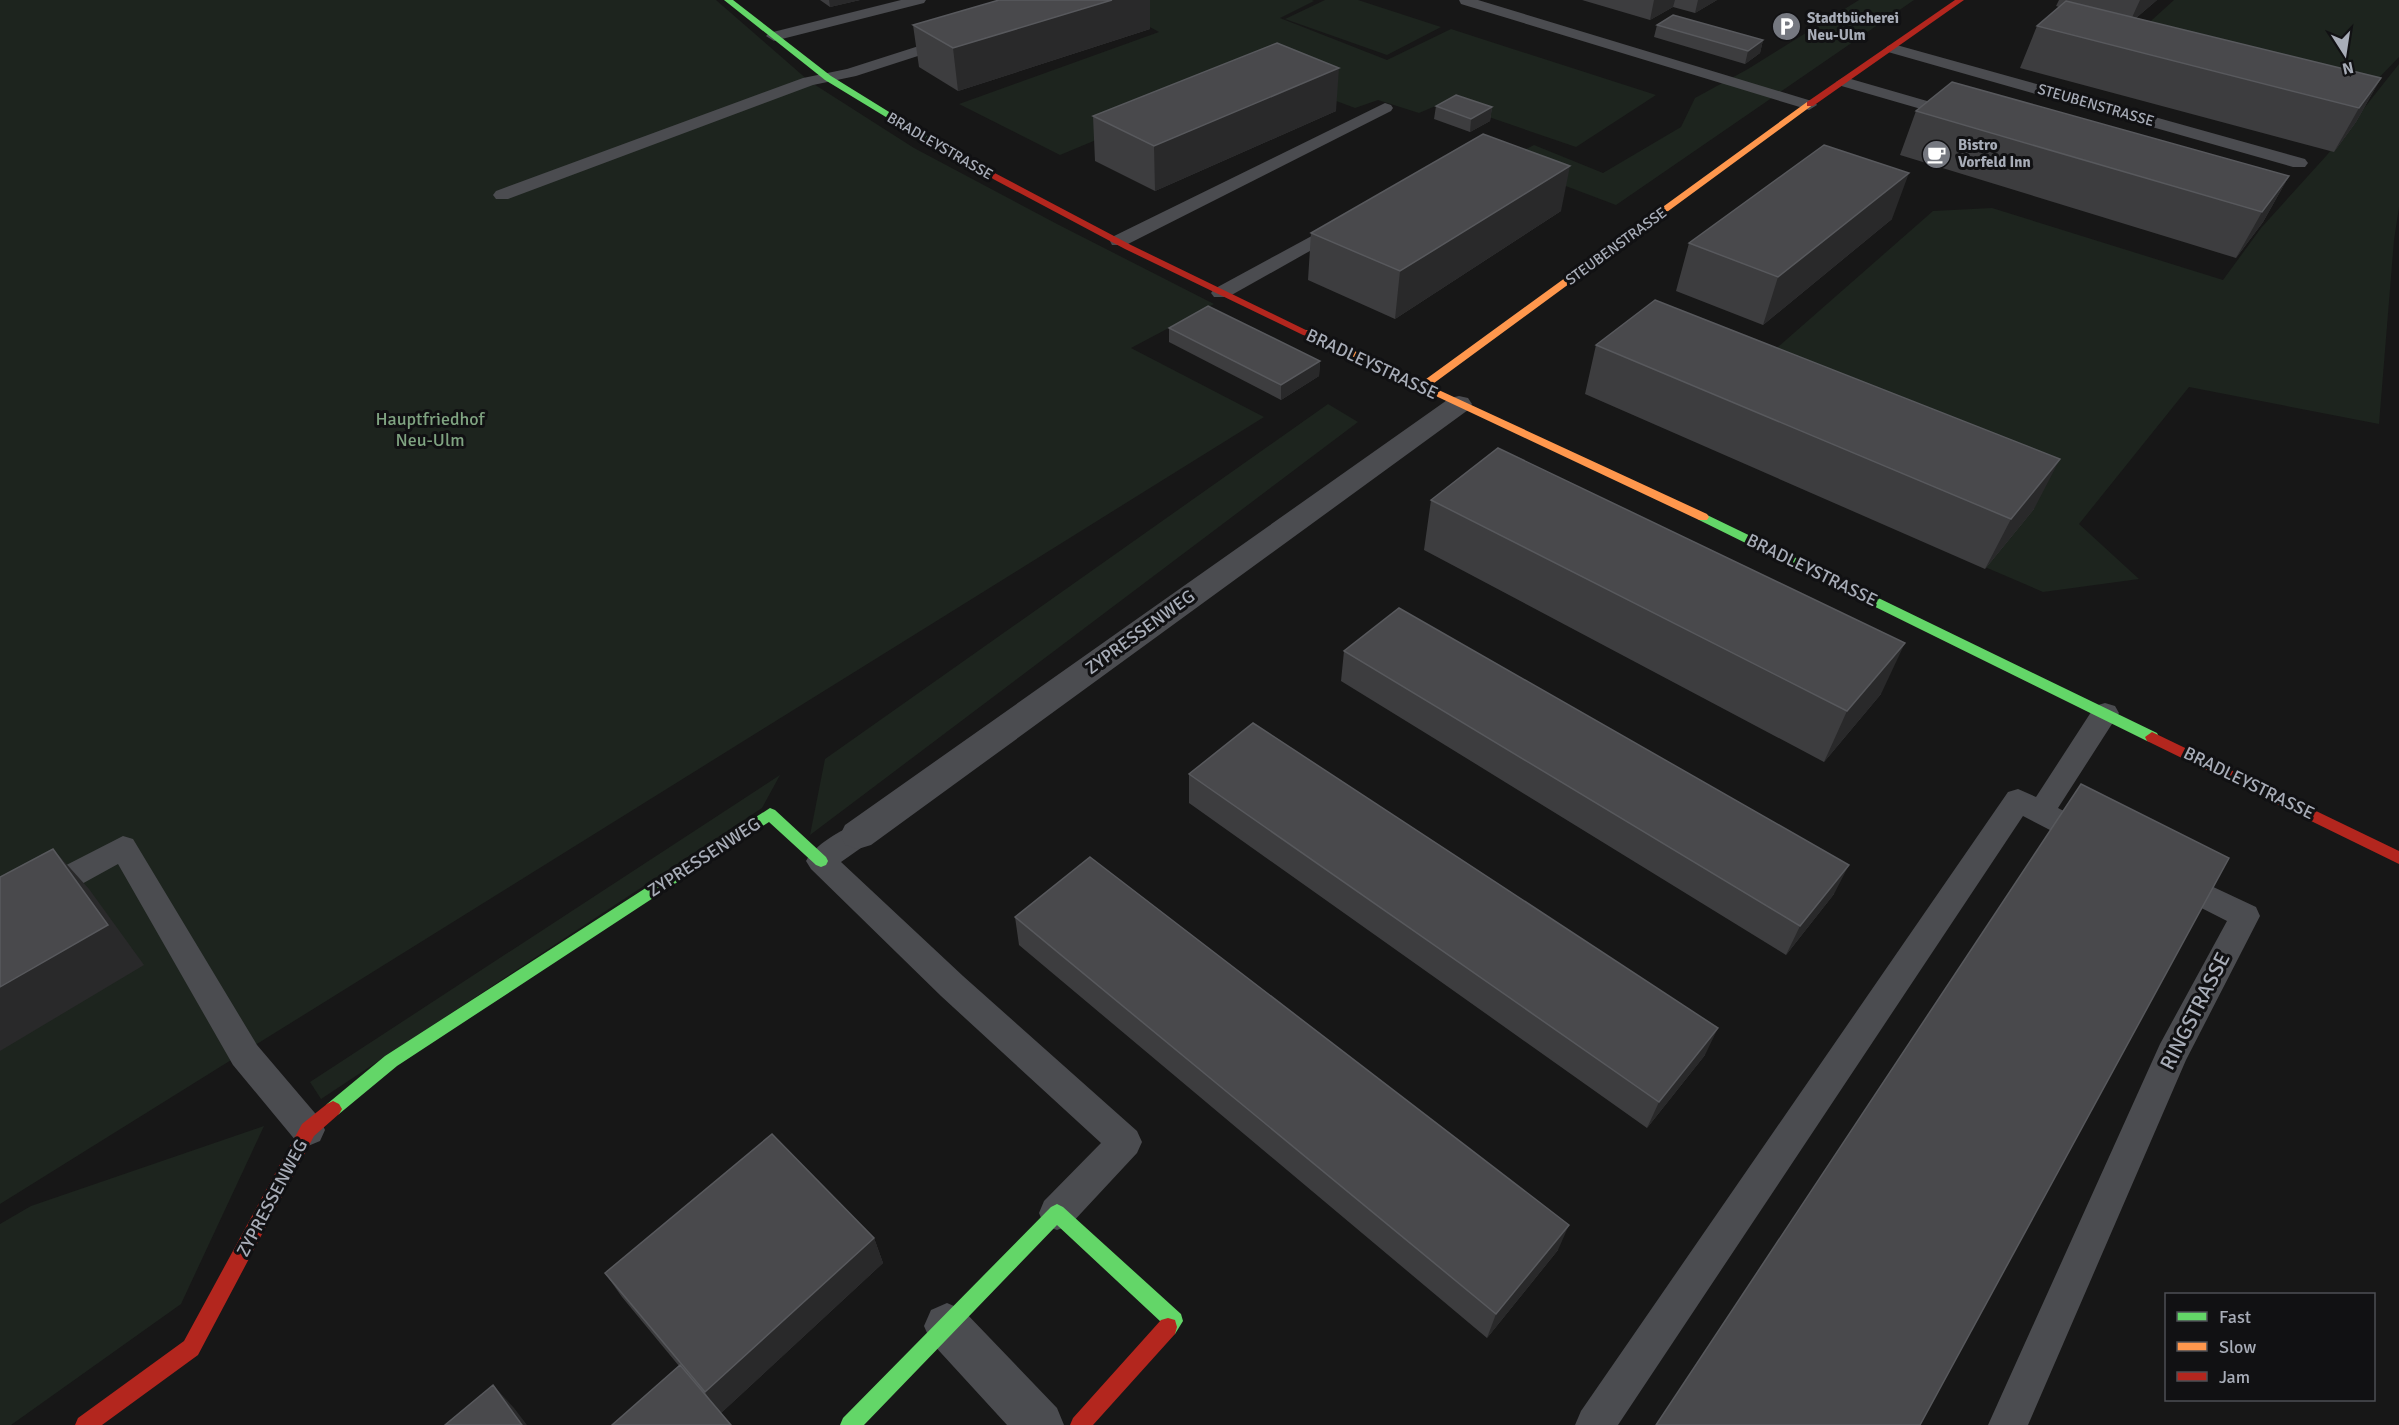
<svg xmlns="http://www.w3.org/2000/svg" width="2399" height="1425" font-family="Signika,sans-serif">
<rect width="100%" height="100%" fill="#171717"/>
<!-- green -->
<path fill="#1d241e" d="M 0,0 L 716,0 L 809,81 L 914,148 L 1057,224 L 1214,304 L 1131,348 L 1264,417 L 0,1204 Z
M 1114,0 L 1312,0 L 1314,1 L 1280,18 L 1387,60 L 1451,29 L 1656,95 L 1576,147 L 1445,102 L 1419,113 L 1378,100 L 1355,108 L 1259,72 L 1060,155 L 959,104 L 1159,32 L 1106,3 Z
M 1325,0 L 1358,0 L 1441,27 L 1387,55 L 1285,19 Z
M 1859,0 L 1914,0 L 1616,205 L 1502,162 L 1534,145 L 1603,173 L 1681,127 L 1695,98 L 1748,69 Z
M 2174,0 L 2399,0 L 2399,57 L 2345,113 L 2142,29 Z
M 2399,64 L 2399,207 L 2394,240 L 2379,424 L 2189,387 L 2079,524 L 2139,579 L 2043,592 L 1985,567 L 1738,382 L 1933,211 L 1992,208 L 2223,280 L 2261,228 L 2327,155 Z
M 1328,404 L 1358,422 L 810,835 L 825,759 Z
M 780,775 L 762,808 L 321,1099 L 310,1082 Z
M 264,1126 L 181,1304 L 11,1425 L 0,1425 L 0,1224 L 31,1206 Z"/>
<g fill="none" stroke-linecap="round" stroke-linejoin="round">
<!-- lane -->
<path fill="#4b4c50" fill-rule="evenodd" d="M 901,0 L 926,0 L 924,3 L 774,41 L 766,36 L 769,33 Z
M 1459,0 L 1478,0 L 1815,102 L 1817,105 L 1809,110 L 1803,108 L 1461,4 Z
M 950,36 L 958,41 L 955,44 L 856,76 L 813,85 L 508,199 L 496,199 L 493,195 L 496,191 L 803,78 L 847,69 Z
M 1893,44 L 2305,159 L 2308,163 L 2305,167 L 2293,167 L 1888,52 L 1885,49 L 1888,46 Z
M 1844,77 L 1965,112 L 1967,115 L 1959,120 L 1838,85 L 1836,82 Z
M 1385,103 L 1391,105 L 1393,108 L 1391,111 L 1126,245 L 1112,245 L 1110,241 L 1112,237 Z
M 1343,219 L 1349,221 L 1352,225 L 1349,229 L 1228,297 L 1214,297 L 1211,293 L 1214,289 Z
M 2105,703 L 2115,706 L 2119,713 L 2058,808 L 2099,829 L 2104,837 L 2099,845 L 2089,848 L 2079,845 L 2023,816 L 1618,1425 L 1575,1425 L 1581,1411 L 2008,792 L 2018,789 L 2036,797 L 2095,706 Z
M 858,824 L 868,827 L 873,835 L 868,843 L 841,862 L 963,976 L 1137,1131 L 1142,1142 L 1137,1153 L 1070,1225 L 1057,1230 L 1044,1225 L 1039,1213 L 1044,1201 L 1101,1143 L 941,996 L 811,869 L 806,861 C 815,845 841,829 858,824 Z
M 123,836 L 133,839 L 257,1045 L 320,1119 L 325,1130 L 320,1141 L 308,1146 L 296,1141 L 233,1065 L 118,864 L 11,923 L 0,926 L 0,899 Z
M 2177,870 L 2256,907 L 2260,916 L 2186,1060 L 2028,1425 L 1988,1425 L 2160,1044 L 2227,921 L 2166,890 L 2162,882 L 2166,874 Z"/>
<!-- street -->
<path fill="#4b4c50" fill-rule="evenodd" d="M 1459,396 L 1468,398 L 1472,404 L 1468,410 L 871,845 L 858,849 L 845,845 L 840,835 L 845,825 L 1450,398 Z
M 947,1303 L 963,1310 L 1057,1408 L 1064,1425 L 1007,1425 L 931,1342 L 924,1326 L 931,1310 Z"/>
<!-- fast -->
<path fill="#63d668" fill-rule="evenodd" d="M 724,0 L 733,0 L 831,76 L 957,154 L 950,156 L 825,80 Z
M 1703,513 L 2157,733 L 2159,737 L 2152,742 L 2147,741 L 1699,520 L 1697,517 L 1699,514 Z
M 770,808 L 775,810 L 826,857 L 828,861 L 826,865 L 821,867 L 816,865 L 769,822 L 397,1066 L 339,1114 L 333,1117 L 327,1114 L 324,1109 L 327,1104 L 385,1056 Z
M 1057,1204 L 1063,1207 L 1181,1314 L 1183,1321 L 1175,1334 L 1168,1336 L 1161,1334 L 1159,1327 L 1161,1322 L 1057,1225 L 864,1425 L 840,1425 L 843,1418 L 1051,1207 Z"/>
<!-- slow -->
<path fill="#ff974d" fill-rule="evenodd" d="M 1807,102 L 1814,104 L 1430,386 L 1707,514 L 1709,517 L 1707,520 L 1699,520 L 1302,333 L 1307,330 L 1311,331 L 1422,382 Z"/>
<!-- jam -->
<path fill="#b3261e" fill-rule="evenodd" d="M 1955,0 L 1964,0 L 1813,106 L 1807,106 L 1807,102 Z
M 953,151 L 1131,245 L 1312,333 L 1307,336 L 1303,335 L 1125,249 L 950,156 L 949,154 Z
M 2152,732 L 2399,851 L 2399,864 L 2147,741 L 2145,737 Z
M 333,1101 L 339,1104 L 342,1109 L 339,1114 L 314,1136 L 198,1355 L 102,1425 L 75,1425 L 78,1418 L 184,1341 L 302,1124 L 327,1104 Z
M 1168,1318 L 1175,1320 L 1177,1327 L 1175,1334 L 1093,1425 L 1070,1425 L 1073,1418 L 1161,1320 Z"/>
</g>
<!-- wall -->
<path fill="#3d3d3f" d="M 820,0 L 860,0 L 830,7 Z
M 999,0 L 1150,0 L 1150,29 L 958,91 L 919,67 L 913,25 Z
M 1582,0 L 1717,0 L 1695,13 L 1673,7 L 1650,20 Z
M 2059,0 L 2157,0 L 2136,18 L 2381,78 L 2356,122 L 2334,152 L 2020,68 L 2037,26 L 2059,7 L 2056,6 Z
M 1657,25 L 1763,40 L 1760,53 L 1745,64 L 1654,37 Z
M 1436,106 L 1492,107 L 1490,121 L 1470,132 L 1434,119 Z
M 1336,111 L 1155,191 L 1095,161 L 1093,116 Z
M 1916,111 L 2289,176 L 2263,222 L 2236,258 L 1900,155 Z
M 1561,211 L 1395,319 L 1308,280 L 1311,233 Z
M 1892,219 L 1763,325 L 1676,291 L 1689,243 Z
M 1169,328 L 1320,361 L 1319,376 L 1281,400 L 1169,342 Z
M 1596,345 L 2034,509 L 1985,569 L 1585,394 Z
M 1431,500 L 1881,694 L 1824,762 L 1424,550 Z
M 1344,651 L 1834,894 L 1786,955 L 1341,681 Z
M 1189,774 L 1705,1055 L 1647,1128 L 1189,803 Z
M 1015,917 L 1558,1250 L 1487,1338 L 1019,945 Z
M 874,1238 L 883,1263 L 721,1413 L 679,1366 L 622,1297 L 605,1273 Z"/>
<!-- shaded-wall -->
<path fill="#29292a" d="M 829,0 L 860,0 L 830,7 Z
M 1112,0 L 1150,0 L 1150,29 L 958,91 L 953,48 Z
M 1654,0 L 1675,0 L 1673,7 L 1650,20 Z
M 1698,0 L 1717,0 L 1695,13 Z
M 2140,0 L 2157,0 L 2129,24 Z
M 1763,40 L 1760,53 L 1745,64 L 1748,51 Z
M 1339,68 L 1336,111 L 1155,191 L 1154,146 Z
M 2381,78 L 2356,122 L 2334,152 L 2359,108 Z
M 1492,107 L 1490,121 L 1470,132 L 1471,119 Z
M 1570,166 L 1561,211 L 1395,319 L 1400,271 Z
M 1909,173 L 1892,219 L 1763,325 L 1778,277 Z
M 2289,176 L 2263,222 L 2236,258 L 2262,212 Z
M 1320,361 L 1319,376 L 1281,400 L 1281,385 Z
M 2060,459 L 2034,509 L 1985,569 L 2011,519 Z
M 1905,643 L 1881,694 L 1824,762 L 1847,711 Z
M 53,849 L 89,889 L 144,965 L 0,1051 L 0,987 Z
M 1849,865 L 1834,894 L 1786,955 L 1800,926 Z
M 1718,1028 L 1705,1055 L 1647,1128 L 1659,1102 Z
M 1569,1225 L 1558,1250 L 1487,1338 L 1496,1314 Z
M 874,1238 L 883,1263 L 719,1415 L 705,1392 Z
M 493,1385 L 514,1408 L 527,1425 L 522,1425 Z"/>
<!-- building -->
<path fill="#49494c" stroke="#58595d" stroke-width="1.5" d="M 999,0 L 1112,0 L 953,48 L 913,25 Z
M 2066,1 L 2381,78 L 2359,108 L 2037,26 Z
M 1673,15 L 1763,40 L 1748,51 L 1657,25 Z
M 1277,43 L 1339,68 L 1154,146 L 1093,116 Z
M 1952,82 L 2289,176 L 2262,212 L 1916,111 Z
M 1456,95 L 1492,107 L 1471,119 L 1436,106 Z
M 1483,134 L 1570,166 L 1400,271 L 1311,233 Z
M 1824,145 L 1909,173 L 1778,277 L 1689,243 Z
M 1655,300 L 2060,459 L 2011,519 L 1596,345 Z
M 1208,306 L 1320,361 L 1281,385 L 1169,328 Z
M 1498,448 L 1905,643 L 1847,711 L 1431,500 Z
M 1399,608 L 1849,865 L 1800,926 L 1344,651 Z
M 1253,723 L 1718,1028 L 1659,1102 L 1189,774 Z
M 2081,784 L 2229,858 L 1920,1425 L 1656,1425 Z
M 53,849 L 108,925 L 0,987 L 0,877 Z
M 1090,857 L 1569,1225 L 1496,1314 L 1015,917 Z
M 772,1134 L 874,1238 L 705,1392 L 605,1273 Z
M 680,1365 L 731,1425 L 612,1425 Z
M 493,1385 L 522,1425 L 445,1425 Z"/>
<!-- icons -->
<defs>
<symbol id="parking-disc" viewBox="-11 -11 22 22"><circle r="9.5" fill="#757880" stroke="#111113"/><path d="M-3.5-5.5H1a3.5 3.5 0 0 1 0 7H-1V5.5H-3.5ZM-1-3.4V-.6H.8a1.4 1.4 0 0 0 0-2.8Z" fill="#fff"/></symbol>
<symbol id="cafe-disc" viewBox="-11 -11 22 22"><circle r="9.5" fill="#757880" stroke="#111113"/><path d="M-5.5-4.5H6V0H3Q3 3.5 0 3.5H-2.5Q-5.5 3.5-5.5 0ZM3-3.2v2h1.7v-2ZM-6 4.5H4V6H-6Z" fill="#fff"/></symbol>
</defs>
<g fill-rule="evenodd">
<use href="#parking-disc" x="1770" y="10" width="33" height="33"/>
<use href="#cafe-disc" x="1920" y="138" width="33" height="33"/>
</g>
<g text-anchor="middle" stroke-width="6" stroke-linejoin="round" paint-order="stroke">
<!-- far-poi labels -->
<g font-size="15" font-weight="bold" fill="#a8adb8" stroke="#111113" text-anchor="start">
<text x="1807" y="23">Stadtbücherei<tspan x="1807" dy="17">Neu-Ulm</tspan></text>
<text x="1958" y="150">Bistro<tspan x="1958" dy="17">Vorfeld Inn</tspan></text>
</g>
<!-- far-street labels -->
<g font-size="15" fill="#a8adb8" stroke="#111113">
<text transform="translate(2096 105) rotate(16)" y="5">STEUBENSTRASSE</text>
<text transform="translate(940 146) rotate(30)" y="5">BRADLEYSTRASSE</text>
<text transform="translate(1616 246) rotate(-36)" y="5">STEUBENSTRASSE</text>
</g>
<!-- street labels -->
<g font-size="18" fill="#a8adb8" stroke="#111113">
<text transform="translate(1372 364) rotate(25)" y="6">BRADLEYSTRASSE</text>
<text transform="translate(1812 570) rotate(26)" y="6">BRADLEYSTRASSE</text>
<text transform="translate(1140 632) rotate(-36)" y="6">ZYPRESSENWEG</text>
<text transform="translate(2249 783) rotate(26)" y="6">BRADLEYSTRASSE</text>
<text transform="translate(704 857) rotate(-33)" y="6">ZYPRESSENWEG</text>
<text transform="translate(272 1198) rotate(-62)" y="6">ZYPRESSENWEG</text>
</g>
<!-- park labels -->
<g font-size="18" fill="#7fa381" stroke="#111113">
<text x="430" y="425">Hauptfriedhof<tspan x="430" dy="21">Neu-Ulm</tspan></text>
</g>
<!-- near-street labels -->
<g font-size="21" fill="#a8adb8" stroke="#111113">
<text transform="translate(2195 1011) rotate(-63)" y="7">RINGSTRASSE</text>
</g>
</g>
<!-- legend -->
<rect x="2165" y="1293" width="210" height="108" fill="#111113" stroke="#4d4f55" stroke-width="1.5"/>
<rect x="2177" y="1312" width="30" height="9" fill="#63d668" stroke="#4d4f55" stroke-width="1.5"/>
<text x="2219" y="1323" font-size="18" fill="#a8adb8">Fast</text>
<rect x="2177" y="1342" width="30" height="9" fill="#ff974d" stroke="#4d4f55" stroke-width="1.5"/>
<text x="2219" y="1353" font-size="18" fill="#a8adb8">Slow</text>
<rect x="2177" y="1372" width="30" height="9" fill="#b3261e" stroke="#4d4f55" stroke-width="1.5"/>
<text x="2219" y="1383" font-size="18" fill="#a8adb8">Jam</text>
<!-- north arrow -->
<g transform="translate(2345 54) rotate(168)" stroke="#111113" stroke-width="4.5" paint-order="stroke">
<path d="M0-4.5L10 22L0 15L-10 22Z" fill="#a8adb8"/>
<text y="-9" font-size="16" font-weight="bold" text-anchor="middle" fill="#a8adb8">N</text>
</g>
</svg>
